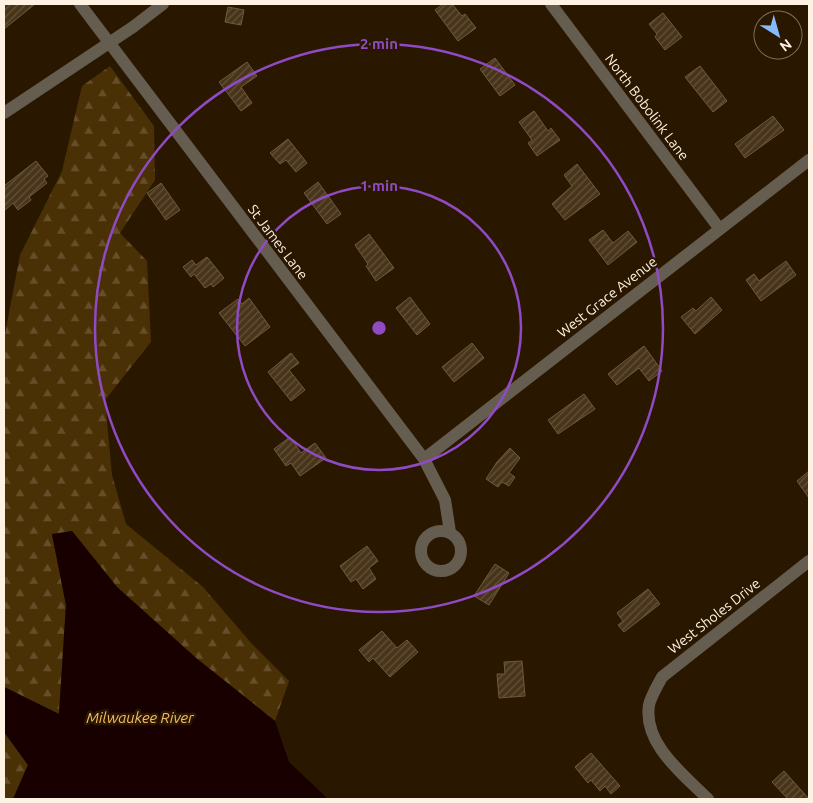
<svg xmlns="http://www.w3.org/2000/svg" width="813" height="803" font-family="Ubuntu,sans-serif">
<defs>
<pattern id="forest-firs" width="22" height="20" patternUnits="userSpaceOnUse" patternTransform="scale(1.25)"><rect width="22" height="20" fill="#4a3005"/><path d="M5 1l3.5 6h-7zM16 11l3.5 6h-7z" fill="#654e29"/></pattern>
<pattern id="building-hatch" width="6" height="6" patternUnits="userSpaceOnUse" patternTransform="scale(1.25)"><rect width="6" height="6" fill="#483419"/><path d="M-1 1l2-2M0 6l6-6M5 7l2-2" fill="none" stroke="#63523a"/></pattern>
</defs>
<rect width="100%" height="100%" fill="#291700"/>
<!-- forest -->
<path fill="url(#forest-firs)" d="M 110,66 L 154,126 L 155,180 L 120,233 L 147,261 L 151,342 L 105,400 L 112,475 L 126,524 L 203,587 L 252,644 L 289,681 L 275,721 L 196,658 L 117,587 L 72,531 L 52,535 L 66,605 L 59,714 L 4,687 L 4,339 L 20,255 L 62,171 L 82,86 Z
M 4,732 L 28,765 L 13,799 L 4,799 Z"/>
<!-- water -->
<path fill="#190000" d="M 72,531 L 117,587 L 196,658 L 275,721 L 289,762 L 328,799 L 13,799 L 28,765 L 4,732 L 4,687 L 59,714 L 66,605 L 52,534 Z"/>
<!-- building -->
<path fill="url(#building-hatch)" stroke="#705a3f" d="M 4,4 L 35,4 L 4,29 Z
M 443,4 L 452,4 L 462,16 L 465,14 L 476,28 L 458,41 L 435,10 Z
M 228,7 L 244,10 L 241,25 L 225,22 Z
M 663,13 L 682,37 L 665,50 L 655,37 L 657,34 L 649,24 Z
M 495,58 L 515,85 L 500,96 L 480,69 Z
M 247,62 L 257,76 L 241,87 L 252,103 L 241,111 L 219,82 Z
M 700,66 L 727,101 L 713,112 L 685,77 Z
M 534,111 L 548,131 L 551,128 L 560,140 L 537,156 L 528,143 L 532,140 L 519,122 Z
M 773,116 L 784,130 L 745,158 L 735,144 Z
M 288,139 L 307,163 L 296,172 L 286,160 L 280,164 L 270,153 Z
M 36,161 L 48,176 L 44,179 L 47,183 L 29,197 L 31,200 L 18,210 L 13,203 L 4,211 L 4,186 Z
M 577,164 L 600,194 L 565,220 L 552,204 L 572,186 L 564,175 Z
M 318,182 L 341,214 L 327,224 L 304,193 Z
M 161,183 L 180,210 L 166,220 L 147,193 Z
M 603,230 L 613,243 L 628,231 L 637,242 L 608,265 L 589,240 Z
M 369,234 L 394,268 L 376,281 L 366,266 L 368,264 L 355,245 Z
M 207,257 L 224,278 L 213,287 L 211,284 L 205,288 L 194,274 L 191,277 L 183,267 L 192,260 L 196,265 Z
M 786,261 L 796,275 L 761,301 L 746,280 L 754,274 L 759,281 Z
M 410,297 L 430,324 L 417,335 L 396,308 Z
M 711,297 L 722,310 L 695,334 L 681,317 L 693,308 L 696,311 Z
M 249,298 L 270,327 L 245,346 L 219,313 L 238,299 L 242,304 Z
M 472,343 L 484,358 L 454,382 L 442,367 Z
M 644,346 L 662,371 L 649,381 L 639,368 L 617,385 L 608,374 Z
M 291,353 L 299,363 L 289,370 L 305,390 L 291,401 L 268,372 Z
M 584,394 L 595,409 L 558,434 L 548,420 Z
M 290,437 L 301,453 L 315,443 L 326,458 L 300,476 L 291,463 L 286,466 L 274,449 Z
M 510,448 L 520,458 L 509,473 L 515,477 L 509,486 L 502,482 L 498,487 L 486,479 L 497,462 Z
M 809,471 L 809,498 L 797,481 Z
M 367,546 L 378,561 L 369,568 L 376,579 L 363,589 L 356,579 L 351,582 L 340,566 Z
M 495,564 L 509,573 L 489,605 L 474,596 Z
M 648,589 L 660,604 L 624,632 L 618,625 L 623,621 L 617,613 Z
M 382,631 L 397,648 L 407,640 L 418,652 L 390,677 L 373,658 L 369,662 L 359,650 Z
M 522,661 L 525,696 L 499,698 L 497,674 L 505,674 L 504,662 Z
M 591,753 L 620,786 L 611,794 L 605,786 L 600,791 L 591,780 L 588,783 L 575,767 Z
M 784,771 L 809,799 L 788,799 L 772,782 Z"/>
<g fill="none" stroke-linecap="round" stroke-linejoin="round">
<!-- street -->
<path stroke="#665d51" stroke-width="12" d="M 80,4 L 424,459 L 445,500 L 450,532
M 551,4 L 719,228
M 4,113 L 133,27 L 163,4
M 424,459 L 809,160
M421 551a20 20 0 1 1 40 0a20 20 0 1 1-40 0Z
M 708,799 C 683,774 643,744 649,705 C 651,696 658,685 662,677 L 809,561"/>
</g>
<!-- distance rings -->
<g fill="none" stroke="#8f4ac4" stroke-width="2.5">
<circle cx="379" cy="328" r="142"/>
<circle cx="379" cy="328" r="284"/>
</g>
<g text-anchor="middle" stroke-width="5" stroke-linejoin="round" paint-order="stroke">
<!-- street labels -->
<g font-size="14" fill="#fff2e2" stroke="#291700">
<text transform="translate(647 107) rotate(53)" y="5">North Bobolink Lane</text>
<text transform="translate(278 242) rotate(53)" y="5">St James Lane</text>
<text transform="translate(607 297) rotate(-38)" y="5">West Grace Avenue</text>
<text transform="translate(714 616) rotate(-38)" y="5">West Sholes Drive</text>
</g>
<!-- water labels -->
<g font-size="15" font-style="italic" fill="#f8bb65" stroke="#291700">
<text x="140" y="723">Milwaukee River</text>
</g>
</g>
<circle cx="379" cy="328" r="8" fill="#8f4ac4" stroke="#291700" stroke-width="2.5"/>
<g font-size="15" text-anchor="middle" font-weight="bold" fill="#8f4ac4" stroke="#291700" stroke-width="5" stroke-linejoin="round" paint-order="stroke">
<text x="379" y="49">2 min</text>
<text x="379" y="191">1 min</text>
</g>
<!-- border -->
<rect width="813" height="803" fill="none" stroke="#fff2e2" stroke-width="10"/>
<!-- north arrow -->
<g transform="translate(778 35) rotate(143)"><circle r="24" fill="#291700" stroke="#7f6f5a"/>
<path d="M0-4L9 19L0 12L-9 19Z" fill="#86bbfb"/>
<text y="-8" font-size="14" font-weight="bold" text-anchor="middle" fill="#fff2e2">N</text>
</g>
</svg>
